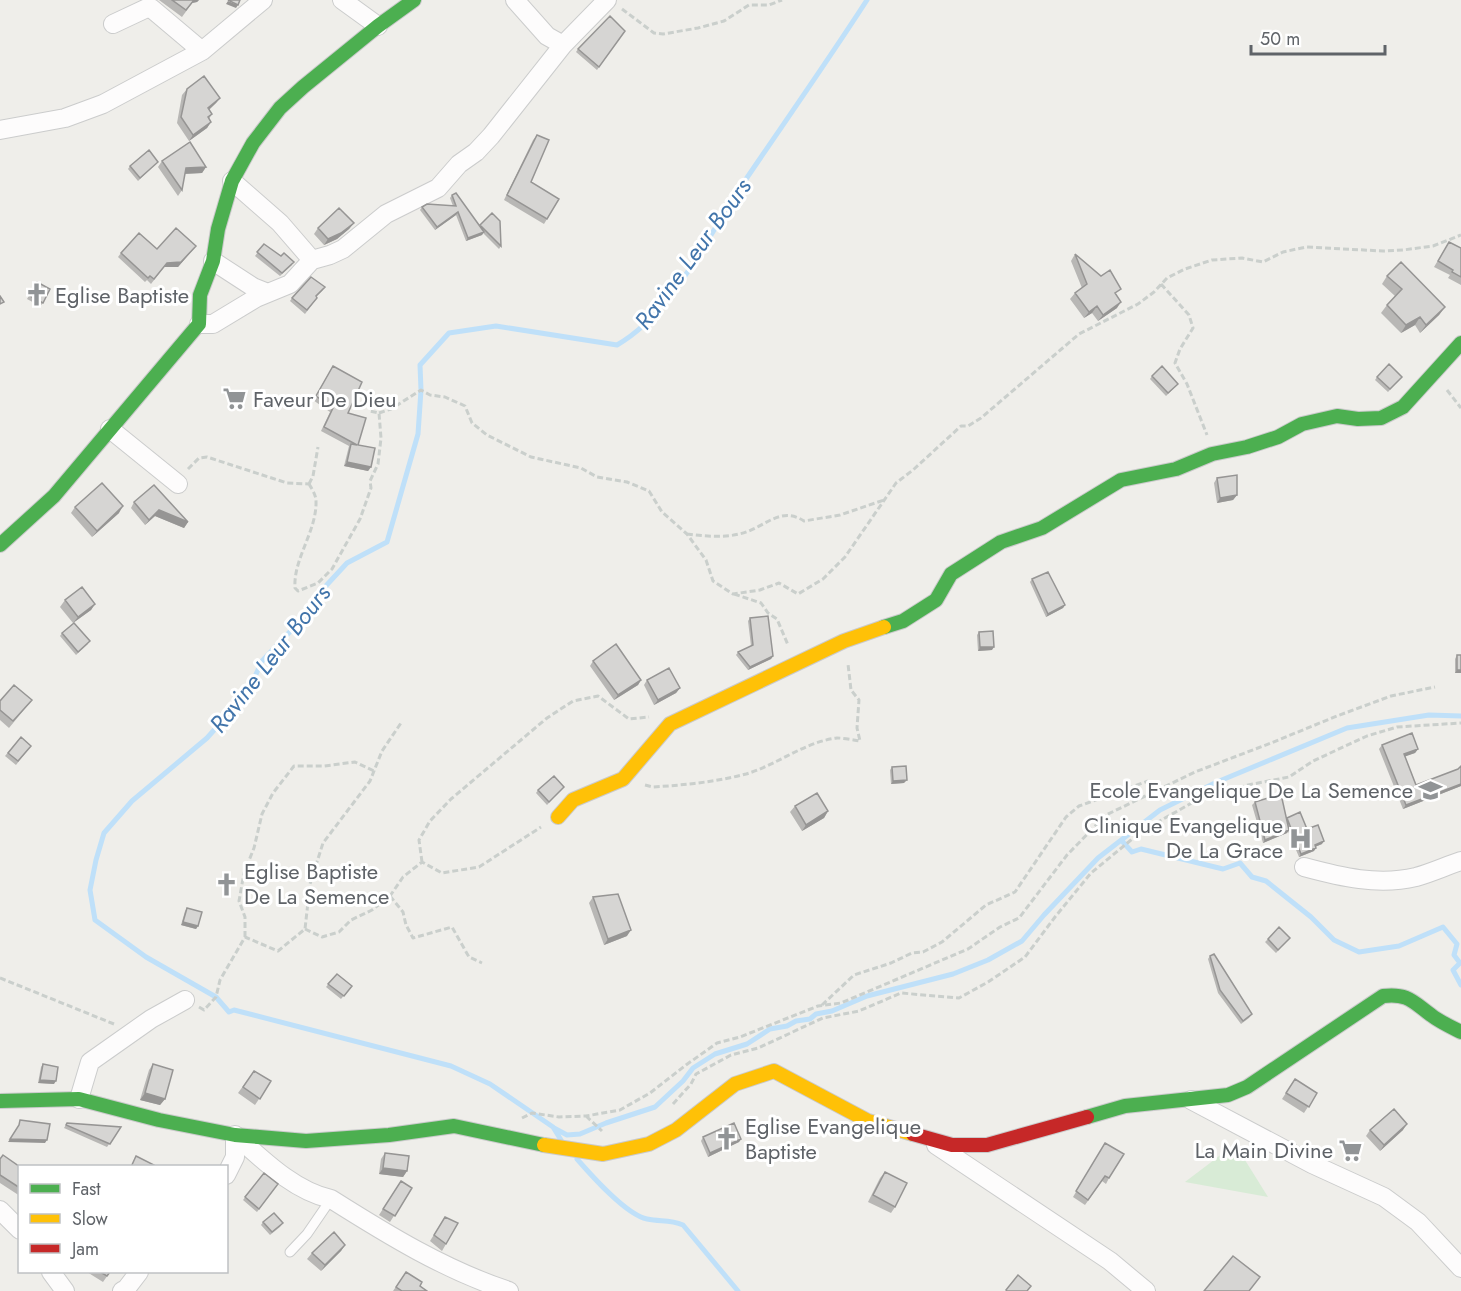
<svg xmlns="http://www.w3.org/2000/svg" width="1461" height="1291" font-family="Jost,sans-serif">
<rect width="100%" height="100%" fill="#efeeea"/>
<!-- green -->
<path fill="#d8ebd6" d="M 1235,1144 L 1268,1197 L 1185,1182 Z"/>
<g fill="none" stroke-linecap="round" stroke-linejoin="round">
<!-- stream -->
<path stroke="#bfe0f9" stroke-width="5" d="M 1122,841 L 1132,852 L 1141,849 L 1223,869 L 1240,863 L 1252,877 L 1266,881 L 1311,917 L 1334,940 L 1359,952 L 1399,946 L 1443,927 L 1457,944 L 1454,955 L 1460,963 L 1453,970 L 1461,985
M 554,1128 L 567,1135 L 580,1134 L 606,1123 L 655,1107 L 683,1081 L 693,1068 L 715,1054 L 747,1044 L 770,1029 L 787,1026 L 796,1021 L 810,1019 L 816,1014 L 832,1011 L 867,996 L 953,974 L 988,960 L 1022,941 L 1044,915 L 1098,858 L 1160,810 L 1217,782 L 1347,728 L 1429,715 L 1461,716
M 561,1140 L 553,1127 L 490,1084 L 451,1066 L 234,1010 L 229,1012 L 216,997 L 146,957 L 95,920 L 90,890 L 96,860 L 104,833 L 132,801 L 207,738 L 248,692 L 262,661 L 303,618 L 323,589 L 347,563 L 387,542 L 418,434 L 421,390 L 420,365 L 449,333 L 496,326 L 617,345 C 673,313 707,237 742,185 C 784,123 827,62 867,0
M 577,1159 C 591,1175 626,1215 647,1219 C 661,1222 669,1219 683,1225 L 738,1291"/>
<defs>
<path id="lane" d="M 290,1252 L 307,1234 L 331,1199"/>
<path id="street" d="M 342,0 L 378,26
M 515,0 L 547,36 L 563,45
M 113,24 L 147,8 L 151,8 L 202,51
M 0,130 L 65,118 L 103,104 L 202,51 L 263,0
M 232,181 L 280,223 L 312,260
M 213,261 L 253,287 L 268,293
M 199,324 L 213,324 L 256,298 L 290,284 L 312,260 L 330,255 L 343,249 L 386,214 L 438,188 L 459,164 L 476,152 L 491,136 L 563,45 L 607,0
M 110,429 L 178,484
M 1304,867 C 1341,877 1378,886 1416,877 C 1431,873 1446,866 1461,861
M 79,1099 L 90,1062 L 151,1019 L 185,1000
M 1191,1100 L 1312,1164 L 1384,1197 L 1418,1222 L 1461,1268
M 235,1135 C 262,1159 294,1191 331,1199 C 388,1235 445,1270 509,1291
M 936,1145 L 1110,1261 L 1146,1291
M 226,1175 L 235,1157 L 235,1135
M 0,1210 L 20,1230
M 51,1272 L 65,1291
M 122,1291 L 126,1289 L 139,1272"/>
<path id="fast" d="M 0,545 L 54,496 L 199,324 L 200,295 L 213,261 L 218,229 L 232,181 L 253,143 L 280,108 L 303,87 L 378,26 L 414,0
M 884,627 L 903,621 L 936,600 L 951,574 L 1001,542 L 1042,528 L 1121,480 L 1176,469 L 1212,454 L 1247,447 L 1278,437 L 1302,424 L 1337,416 L 1358,419 L 1381,418 L 1403,407 L 1461,343
M 0,1101 L 79,1099 L 159,1120 L 235,1135 L 306,1141 L 389,1135 L 454,1126 L 544,1145
M 1087,1117 L 1125,1106 L 1228,1095 L 1247,1087 L 1383,996 C 1408,993 1413,1002 1431,1015 C 1440,1022 1451,1027 1461,1032"/>
<path id="slow" d="M 558,817 L 573,800 L 623,779 L 670,724 L 844,641 L 884,627
M 544,1145 L 603,1154 L 649,1144 L 676,1130 L 735,1084 L 774,1071 L 868,1121 L 913,1134"/>
<path id="jam" d="M 913,1134 L 952,1145 L 987,1145 L 1087,1117"/>
</defs>
<!-- lane casing -->
<use href="#lane" stroke="#cbcccc" stroke-width="11"/>
<!-- street casing -->
<use href="#street" stroke="#cbcccc" stroke-width="20"/>
<!-- fast casing -->
<use href="#fast" stroke="#cacacb" stroke-width="16"/>
<!-- slow casing -->
<use href="#slow" stroke="#cacacb" stroke-width="16"/>
<!-- jam casing -->
<use href="#jam" stroke="#cacacb" stroke-width="16"/>
<!-- path -->
<path stroke="#cacfcc" stroke-width="3" stroke-dasharray="6 3" stroke-linecap="butt" d="M 622,9 L 654,33 L 663,34 L 698,28 L 724,21 L 749,5 L 769,5 L 782,0
M 1161,284 L 1189,315 L 1193,328 L 1180,349 L 1175,363 L 1187,384 L 1207,435
M 1447,390 L 1461,408
M 379,413 L 391,409 L 421,390 L 430,395 L 445,397 L 465,406 L 472,423 L 487,435 L 531,457 L 581,468 L 597,477 L 627,482 L 649,491 L 662,512 L 687,534 L 706,560 L 713,581 L 733,594 L 760,590 L 779,583 L 798,594 L 823,579 L 845,557 L 896,483 L 913,470 L 961,426 L 968,426 L 981,418 L 1079,334 L 1138,304 L 1154,292 L 1167,278 L 1185,269 L 1212,260 L 1242,258 L 1263,262 L 1283,252 L 1306,247 L 1383,251 L 1403,250 L 1433,246 L 1461,235
M 188,469 L 199,458 L 207,457 L 287,483 L 309,484
M 309,484 C 312,489 316,495 316,501 C 317,531 293,559 295,588 L 298,591 L 318,583 L 332,569 L 360,519 L 371,488 L 370,481 L 378,464 L 381,438 L 379,413 L 370,411
M 309,484 L 313,476 L 318,447
M 687,534 C 704,536 723,538 739,534 C 764,529 779,505 804,521 L 840,515 L 884,500
M 734,594 L 761,603 L 768,613 L 777,619 L 788,645
M 645,785 L 653,787 C 684,785 716,782 746,774 C 777,765 804,742 837,738 C 844,738 853,740 860,741 L 857,728 L 859,700 L 851,690 L 848,664
M 422,862 L 419,840 L 430,821 L 451,799 L 547,718 L 573,701 L 598,696 L 629,719 L 649,717
M 390,896 L 403,912 L 406,925 L 413,938 L 452,927 L 469,957 L 482,963
M 305,929 L 322,937 L 339,932 L 351,920 L 372,910 L 390,896 L 403,877 L 422,862 L 442,873 L 479,867 L 541,827
M 245,937 L 245,917 L 239,901 L 244,873 L 254,848 L 262,814 L 273,793 L 294,766 L 324,766 L 355,762 L 374,771
M 0,978 L 114,1024
M 822,1005 L 854,975 L 891,963 L 912,953 L 923,952 L 942,942 L 986,905 L 1015,892 L 1066,817 L 1079,806 L 1148,781
M 199,1007 L 204,1010 L 216,997 L 220,980 L 245,937 L 278,951 L 305,929 L 310,884 L 323,843 L 370,781 L 382,751 L 401,723
M 673,1104 L 691,1084 L 696,1074 L 731,1055 L 758,1048 L 823,1018 L 859,1011 L 901,993 L 959,998 L 988,982 L 1025,957 L 1055,917 L 1091,873 L 1142,831 L 1197,800 L 1248,785 L 1289,777 L 1313,761 L 1367,736 L 1397,727 L 1461,723
M 586,1116 L 602,1131
M 522,1118 L 532,1113 L 559,1117 L 586,1116 L 620,1110 L 650,1093 L 686,1065 L 717,1043 L 740,1037 L 818,1006 L 841,1003 L 968,949 L 1000,927 L 1019,918 L 1067,855 L 1106,815 L 1195,772 L 1271,743 L 1337,716 L 1391,696 L 1435,687"/>
<!-- lane -->
<use href="#lane" stroke="#fdfcfc" stroke-width="9"/>
<!-- street -->
<use href="#street" stroke="#fdfcfc" stroke-width="18"/>
<!-- fast -->
<use href="#fast" stroke="#4caf50" stroke-width="14"/>
<!-- slow -->
<use href="#slow" stroke="#ffc107" stroke-width="14"/>
<!-- jam -->
<use href="#jam" stroke="#c62828" stroke-width="14"/>
</g>
<!-- wall -->
<path fill="#b8b7b5" d="M 159,0 L 199,0 L 197,2 L 192,3 L 182,17 Z
M 625,31 L 597,70 L 576,52 L 578,49 Z
M 187,89 L 220,98 L 216,103 L 209,110 L 212,114 L 209,119 L 211,122 L 207,128 L 189,141 L 177,123 L 182,95 Z
M 537,135 L 531,182 L 547,219 L 544,224 L 504,200 L 533,140 Z
M 162,161 L 206,167 L 202,173 L 185,174 L 182,190 L 178,196 L 158,167 Z
M 158,162 L 138,181 L 128,169 L 130,166 Z
M 452,195 L 480,226 L 492,213 L 501,246 L 499,249 L 483,233 L 482,235 L 466,241 L 456,215 L 435,230 L 420,210 L 422,207 L 453,206 L 450,198 Z
M 354,223 L 349,229 L 337,239 L 324,245 L 314,234 L 318,228 Z
M 1449,242 L 1461,248 L 1461,285 L 1448,278 L 1450,275 L 1434,267 Z
M 264,244 L 292,265 L 280,276 L 255,256 Z
M 196,246 L 178,267 L 164,267 L 151,284 L 147,280 L 145,282 L 118,257 L 121,253 L 157,249 Z
M 1075,254 L 1117,296 L 1117,308 L 1098,321 L 1092,313 L 1084,318 L 1070,299 L 1075,293 L 1082,288 L 1071,261 Z
M 1387,276 L 1445,307 L 1439,315 L 1420,333 L 1415,325 L 1401,333 L 1381,313 L 1387,305 L 1395,296 L 1382,284 Z
M 35,285 L 43,303 L 40,306 L 27,299 Z
M 323,290 L 316,297 L 317,298 L 305,314 L 290,301 L 292,298 Z
M 333,366 L 358,445 L 371,467 L 368,471 L 344,466 L 349,446 L 321,431 L 330,412 L 313,400 Z
M 1152,376 L 1178,384 L 1166,396 L 1150,379 Z
M 1377,377 L 1402,377 L 1388,392 L 1375,380 Z
M 1217,478 L 1237,495 L 1233,500 L 1217,503 L 1214,483 Z
M 134,502 L 188,522 L 184,528 L 155,516 L 145,525 L 131,508 Z
M 75,507 L 119,513 L 92,537 L 71,513 Z
M 1032,579 L 1065,605 L 1063,608 L 1046,617 L 1030,582 Z
M 65,600 L 95,604 L 91,610 L 73,623 L 60,607 Z
M 750,618 L 773,656 L 771,659 L 748,670 L 736,655 L 738,652 L 751,646 L 748,621 Z
M 979,632 L 992,650 L 978,651 L 977,635 Z
M 62,633 L 88,644 L 76,655 L 60,636 Z
M 1457,655 L 1461,655 L 1461,673 L 1455,673 L 1455,659 Z
M 593,661 L 641,680 L 638,685 L 614,700 L 590,666 Z
M 647,680 L 680,688 L 676,693 L 654,705 L 644,685 Z
M 32,700 L 9,728 L 0,720 L 0,701 Z
M 21,737 L 31,746 L 16,765 L 5,756 Z
M 1382,745 L 1418,749 L 1415,753 L 1405,756 L 1416,785 L 1458,769 L 1461,766 L 1461,786 L 1403,809 L 1379,749 Z
M 892,767 L 904,783 L 891,784 L 890,770 Z
M 564,787 L 547,805 L 536,793 L 538,790 Z
M 1255,802 L 1307,829 L 1322,844 L 1315,847 L 1314,851 L 1299,857 L 1288,831 L 1287,833 L 1263,843 L 1252,805 Z
M 795,806 L 828,811 L 824,818 L 802,831 L 790,812 Z
M 593,897 L 627,936 L 604,945 L 589,903 Z
M 187,908 L 198,926 L 196,929 L 181,925 L 185,911 Z
M 1290,938 L 1276,953 L 1265,942 L 1268,939 Z
M 1210,956 L 1252,1014 L 1249,1018 L 1241,1024 L 1218,993 L 1208,959 Z
M 337,974 L 352,986 L 341,999 L 326,987 Z
M 43,1064 L 54,1084 L 38,1083 L 41,1067 Z
M 153,1064 L 165,1099 L 160,1105 L 140,1100 L 149,1070 Z
M 254,1071 L 271,1081 L 255,1105 L 238,1093 Z
M 1295,1079 L 1317,1093 L 1304,1113 L 1282,1099 Z
M 67,1123 L 121,1127 L 107,1147 L 64,1128 Z
M 1370,1130 L 1403,1130 L 1380,1151 L 1366,1136 Z
M 703,1137 L 741,1139 L 739,1142 L 708,1157 L 701,1141 Z
M 1102,1148 L 1109,1178 L 1106,1184 L 1102,1181 L 1085,1205 L 1073,1197 Z
M 385,1153 L 407,1171 L 403,1177 L 379,1174 L 381,1159 Z
M 0,1159 L 20,1167 L 20,1196 L 0,1183 Z
M 885,1172 L 895,1207 L 891,1213 L 868,1202 L 880,1178 Z
M 264,1173 L 278,1184 L 257,1212 L 243,1200 Z
M 401,1181 L 412,1188 L 390,1222 L 379,1215 Z
M 445,1217 L 446,1244 L 442,1251 L 430,1241 Z
M 263,1222 L 283,1223 L 280,1227 L 270,1235 L 261,1225 Z
M 345,1245 L 341,1251 L 321,1271 L 307,1259 L 312,1253 Z
M 87,1272 L 110,1272 L 103,1282 Z
M 406,1272 L 420,1286 L 427,1291 L 393,1291 Z"/>
<!-- shaded-wall -->
<path fill="#969594" d="M 194,0 L 199,0 L 197,2 L 192,3 L 182,17 Z
M 228,1 L 238,5 L 236,8 L 226,4 Z
M 220,98 L 216,103 L 204,114 L 208,108 Z
M 211,122 L 207,128 L 189,141 L 193,135 Z
M 206,167 L 202,173 L 181,174 L 186,168 Z
M 458,212 L 456,215 L 435,230 L 437,227 Z
M 354,223 L 349,229 L 337,239 L 324,245 L 328,239 Z
M 484,232 L 482,235 L 466,241 L 468,238 Z
M 196,246 L 178,267 L 164,267 L 151,284 L 167,263 Z
M 1121,302 L 1117,308 L 1098,321 L 1103,315 Z
M 1097,306 L 1092,313 L 1084,318 L 1089,312 Z
M 1445,307 L 1439,315 L 1420,333 L 1426,325 Z
M 1420,317 L 1415,325 L 1401,333 L 1406,325 Z
M 347,462 L 371,467 L 368,471 L 344,466 Z
M 1237,495 L 1233,500 L 1217,503 L 1220,498 Z
M 123,506 L 119,513 L 92,537 L 97,531 Z
M 159,510 L 188,522 L 184,528 L 155,516 L 145,525 L 149,520 Z
M 95,604 L 91,610 L 73,623 L 78,617 Z
M 1065,605 L 1063,608 L 1046,617 L 1048,614 Z
M 980,647 L 994,647 L 992,650 L 978,651 Z
M 773,656 L 771,659 L 748,670 L 750,667 Z
M 1457,670 L 1461,670 L 1461,673 L 1455,673 Z
M 641,680 L 638,685 L 614,700 L 618,695 Z
M 680,688 L 676,693 L 654,705 L 658,700 Z
M 1418,749 L 1415,753 L 1401,758 L 1404,754 Z
M 907,780 L 904,783 L 891,784 L 893,781 Z
M 1461,784 L 1461,786 L 1403,809 L 1406,805 Z
M 828,811 L 824,818 L 802,831 L 806,825 Z
M 1289,830 L 1287,833 L 1263,843 L 1265,840 Z
M 1324,841 L 1322,844 L 1312,848 L 1315,845 Z
M 1316,848 L 1314,851 L 1299,857 L 1301,854 Z
M 183,922 L 198,926 L 196,929 L 181,925 Z
M 631,930 L 627,936 L 604,945 L 608,939 Z
M 40,1080 L 56,1081 L 54,1084 L 38,1083 Z
M 145,1093 L 165,1099 L 160,1105 L 140,1100 Z
M 1407,1124 L 1403,1130 L 1380,1151 L 1384,1145 Z
M 10,1139 L 47,1140 L 45,1143 L 8,1142 Z
M 741,1139 L 739,1142 L 708,1157 L 710,1153 Z
M 383,1168 L 407,1171 L 403,1177 L 379,1174 Z
M 345,1245 L 341,1251 L 321,1271 L 325,1265 Z"/>
<!-- building -->
<path fill="#d6d5d3" stroke="#969594" stroke-width="1.5" d="M 172,0 L 194,0 L 186,10 Z
M 228,0 L 240,0 L 238,5 Z
M 610,16 L 625,31 L 599,67 L 578,49 Z
M 204,76 L 220,98 L 208,108 L 212,114 L 208,117 L 211,122 L 193,135 L 181,117 L 187,89 Z
M 537,135 L 549,140 L 531,182 L 559,199 L 547,219 L 507,195 Z
M 190,142 L 206,167 L 186,168 L 182,190 L 162,161 Z
M 149,150 L 158,162 L 140,178 L 130,166 Z
M 456,193 L 484,232 L 468,238 L 458,212 L 437,227 L 422,207 L 427,204 L 456,206 L 452,195 Z
M 339,208 L 354,223 L 341,233 L 328,239 L 318,228 Z
M 492,213 L 500,221 L 501,246 L 480,225 Z
M 176,228 L 196,246 L 181,262 L 167,263 L 154,279 L 150,276 L 148,278 L 121,253 L 139,233 L 157,249 Z
M 1449,242 L 1461,248 L 1461,277 L 1452,272 L 1453,270 L 1438,261 Z
M 264,244 L 281,256 L 284,253 L 294,262 L 282,273 L 257,252 Z
M 1075,254 L 1101,276 L 1110,270 L 1121,289 L 1115,293 L 1121,302 L 1103,315 L 1097,306 L 1089,312 L 1075,293 L 1087,284 Z
M 1401,262 L 1445,307 L 1426,325 L 1420,317 L 1406,325 L 1387,305 L 1402,289 L 1387,276 Z
M 311,277 L 325,287 L 316,296 L 317,298 L 307,310 L 292,298 Z
M 37,282 L 50,289 L 43,303 L 30,296 Z
M 0,296 L 4,302 L 0,304 Z
M 1389,364 L 1402,377 L 1390,389 L 1377,377 Z
M 333,366 L 362,382 L 348,413 L 366,418 L 358,445 L 375,448 L 371,467 L 347,462 L 351,444 L 357,445 L 324,427 L 333,408 L 316,396 Z
M 1162,366 L 1178,384 L 1168,393 L 1152,376 Z
M 1237,475 L 1237,495 L 1220,498 L 1217,478 Z
M 102,483 L 123,506 L 97,531 L 75,507 Z
M 154,485 L 188,522 L 159,510 L 149,520 L 134,502 Z
M 1048,572 L 1065,605 L 1048,614 L 1032,579 Z
M 82,587 L 95,604 L 78,617 L 65,600 Z
M 768,616 L 773,656 L 750,667 L 738,652 L 753,645 L 750,618 Z
M 74,623 L 90,641 L 78,652 L 62,633 Z
M 993,631 L 994,647 L 980,647 L 979,632 Z
M 616,644 L 641,680 L 618,695 L 593,661 Z
M 1457,655 L 1461,655 L 1461,670 L 1457,670 Z
M 669,668 L 680,688 L 658,700 L 647,680 Z
M 14,685 L 32,700 L 13,721 L 0,710 L 0,701 Z
M 1412,733 L 1418,749 L 1404,754 L 1416,785 L 1458,769 L 1461,766 L 1461,784 L 1406,805 L 1382,745 Z
M 21,737 L 31,746 L 18,761 L 8,753 Z
M 906,766 L 907,780 L 893,781 L 892,767 Z
M 554,776 L 564,787 L 549,802 L 538,790 Z
M 817,793 L 828,811 L 806,825 L 795,806 Z
M 1281,794 L 1289,830 L 1265,840 L 1255,802 Z
M 1300,812 L 1307,829 L 1318,825 L 1324,841 L 1315,845 L 1316,848 L 1301,854 L 1287,818 Z
M 618,894 L 631,930 L 608,939 L 593,897 Z
M 187,908 L 202,912 L 198,926 L 183,922 Z
M 1279,927 L 1290,938 L 1278,950 L 1268,939 Z
M 1214,954 L 1252,1014 L 1243,1021 L 1220,990 L 1210,956 Z
M 337,974 L 352,986 L 344,996 L 328,984 Z
M 43,1064 L 58,1067 L 56,1081 L 40,1080 Z
M 153,1064 L 173,1070 L 165,1099 L 145,1093 Z
M 254,1071 L 271,1081 L 260,1099 L 243,1087 Z
M 1295,1079 L 1317,1093 L 1309,1107 L 1286,1093 Z
M 1394,1109 L 1407,1124 L 1384,1145 L 1370,1130 Z
M 20,1120 L 50,1124 L 47,1140 L 10,1139 L 19,1125 Z
M 67,1123 L 121,1127 L 110,1144 L 66,1125 Z
M 734,1123 L 741,1139 L 710,1153 L 703,1137 Z
M 1105,1143 L 1124,1154 L 1109,1178 L 1105,1176 L 1088,1200 L 1076,1191 Z
M 385,1153 L 409,1156 L 407,1171 L 383,1168 Z
M 3,1155 L 20,1167 L 20,1188 L 0,1175 L 0,1159 Z
M 136,1156 L 154,1165 L 153,1167 L 131,1167 Z
M 885,1172 L 907,1183 L 895,1207 L 873,1195 Z
M 264,1173 L 278,1184 L 259,1209 L 245,1197 Z
M 401,1181 L 412,1188 L 395,1216 L 383,1209 Z
M 274,1213 L 283,1223 L 272,1232 L 263,1222 Z
M 445,1217 L 458,1223 L 446,1244 L 434,1235 Z
M 334,1232 L 345,1245 L 325,1265 L 312,1253 Z
M 1233,1256 L 1260,1277 L 1249,1291 L 1204,1291 Z
M 100,1272 L 110,1272 L 107,1276 Z
M 406,1272 L 422,1282 L 420,1286 L 427,1291 L 402,1291 L 396,1287 Z
M 1018,1275 L 1031,1286 L 1027,1291 L 1007,1291 L 1006,1290 Z"/>
<!-- icons -->
<defs>
<symbol id="church-bare" viewBox="-9 -9 18 18"><path d="M-1.2-6h2.4v3.5h3.3v2.4h-3.3V6h-2.4V-.1h-3.3v-2.4h3.3Z" fill="#919496" stroke="#fff" stroke-width="2.5" paint-order="stroke"/></symbol>
<symbol id="supermarket-bare" viewBox="-9 -9 18 18"><path d="M-6-5.5h2.5l.6 2H6L4.5 2H-2.5L-4.4-4H-6ZM-1.5 3.2a1.3 1.3 0 1 0 .1 0ZM3 3.2a1.3 1.3 0 1 0 .1 0Z" fill="#919496" stroke="#fff" stroke-width="2.5" paint-order="stroke"/></symbol>
<symbol id="school-bare" viewBox="-9 -9 18 18"><path d="M0-5L7-2L0 1L-7-2ZM-4 1L0 2.5L4 1V4Q0 6-4 4Z" fill="#919496" stroke="#fff" stroke-width="2.5" paint-order="stroke"/></symbol>
<symbol id="hospital-bare" viewBox="-9 -9 18 18"><path d="M-5-5h3v3.5h4V-5h3V5h-3V1.5h-4V5h-3Z" fill="#919496" stroke="#fff" stroke-width="2.5" paint-order="stroke"/></symbol>
</defs>
<g fill-rule="evenodd">
<use href="#church-bare" x="20" y="278" width="33" height="33"/>
<use href="#supermarket-bare" x="218" y="382" width="33" height="33"/>
<use href="#school-bare" x="1414" y="774" width="33" height="33"/>
<use href="#hospital-bare" x="1284" y="822" width="33" height="33"/>
<use href="#church-bare" x="210" y="868" width="33" height="33"/>
<use href="#church-bare" x="710" y="1122" width="33" height="33"/>
<use href="#supermarket-bare" x="1334" y="1134" width="33" height="33"/>
</g>
<g text-anchor="middle" stroke-width="6" stroke-linejoin="round" paint-order="stroke">
<!-- poi labels -->
<g font-size="22" fill="#5f6368" stroke="#fff" text-anchor="start">
<text x="55" y="303">Eglise Baptiste</text>
<text x="253" y="407">Faveur De Dieu</text>
<text x="1413" y="798" text-anchor="end">Ecole Evangelique De La Semence</text>
<text x="1283" y="833" text-anchor="end">Clinique Evangelique<tspan x="1283" dy="25">De La Grace</tspan></text>
<text x="244" y="879">Eglise Baptiste<tspan x="244" dy="25">De La Semence</tspan></text>
<text x="745" y="1134">Eglise Evangelique<tspan x="745" dy="25">Baptiste</tspan></text>
<text x="1333" y="1158" text-anchor="end">La Main Divine</text>
</g>
<!-- water labels -->
<g font-size="24" font-style="italic" fill="#4174aa" stroke="#fff">
<text transform="translate(693 254) rotate(-54)" y="8">Ravine Leur Bours</text>
<text transform="translate(270 659) rotate(-52)" y="8">Ravine Leur Bours</text>
</g>
</g>
<!-- legend -->
<rect x="18" y="1165" width="210" height="108" fill="#ffffff" stroke="#bfc1c3" stroke-width="1.5"/>
<rect x="30" y="1184" width="30" height="9" fill="#4caf50" stroke="#bfc1c3" stroke-width="1.5"/>
<text x="72" y="1195" font-size="18" fill="#5f6368">Fast</text>
<rect x="30" y="1214" width="30" height="9" fill="#ffc107" stroke="#bfc1c3" stroke-width="1.5"/>
<text x="72" y="1225" font-size="18" fill="#5f6368">Slow</text>
<rect x="30" y="1244" width="30" height="9" fill="#c62828" stroke="#bfc1c3" stroke-width="1.5"/>
<text x="72" y="1255" font-size="18" fill="#5f6368">Jam</text>
<!-- scale -->
<path d="M1251 45v9h134v-9" fill="none" stroke="#5f6368" stroke-width="3"/>
<text x="1260" y="45" font-size="18" fill="#5f6368" stroke="#ffffff" stroke-width="4.5" paint-order="stroke">50 m</text>
</svg>
